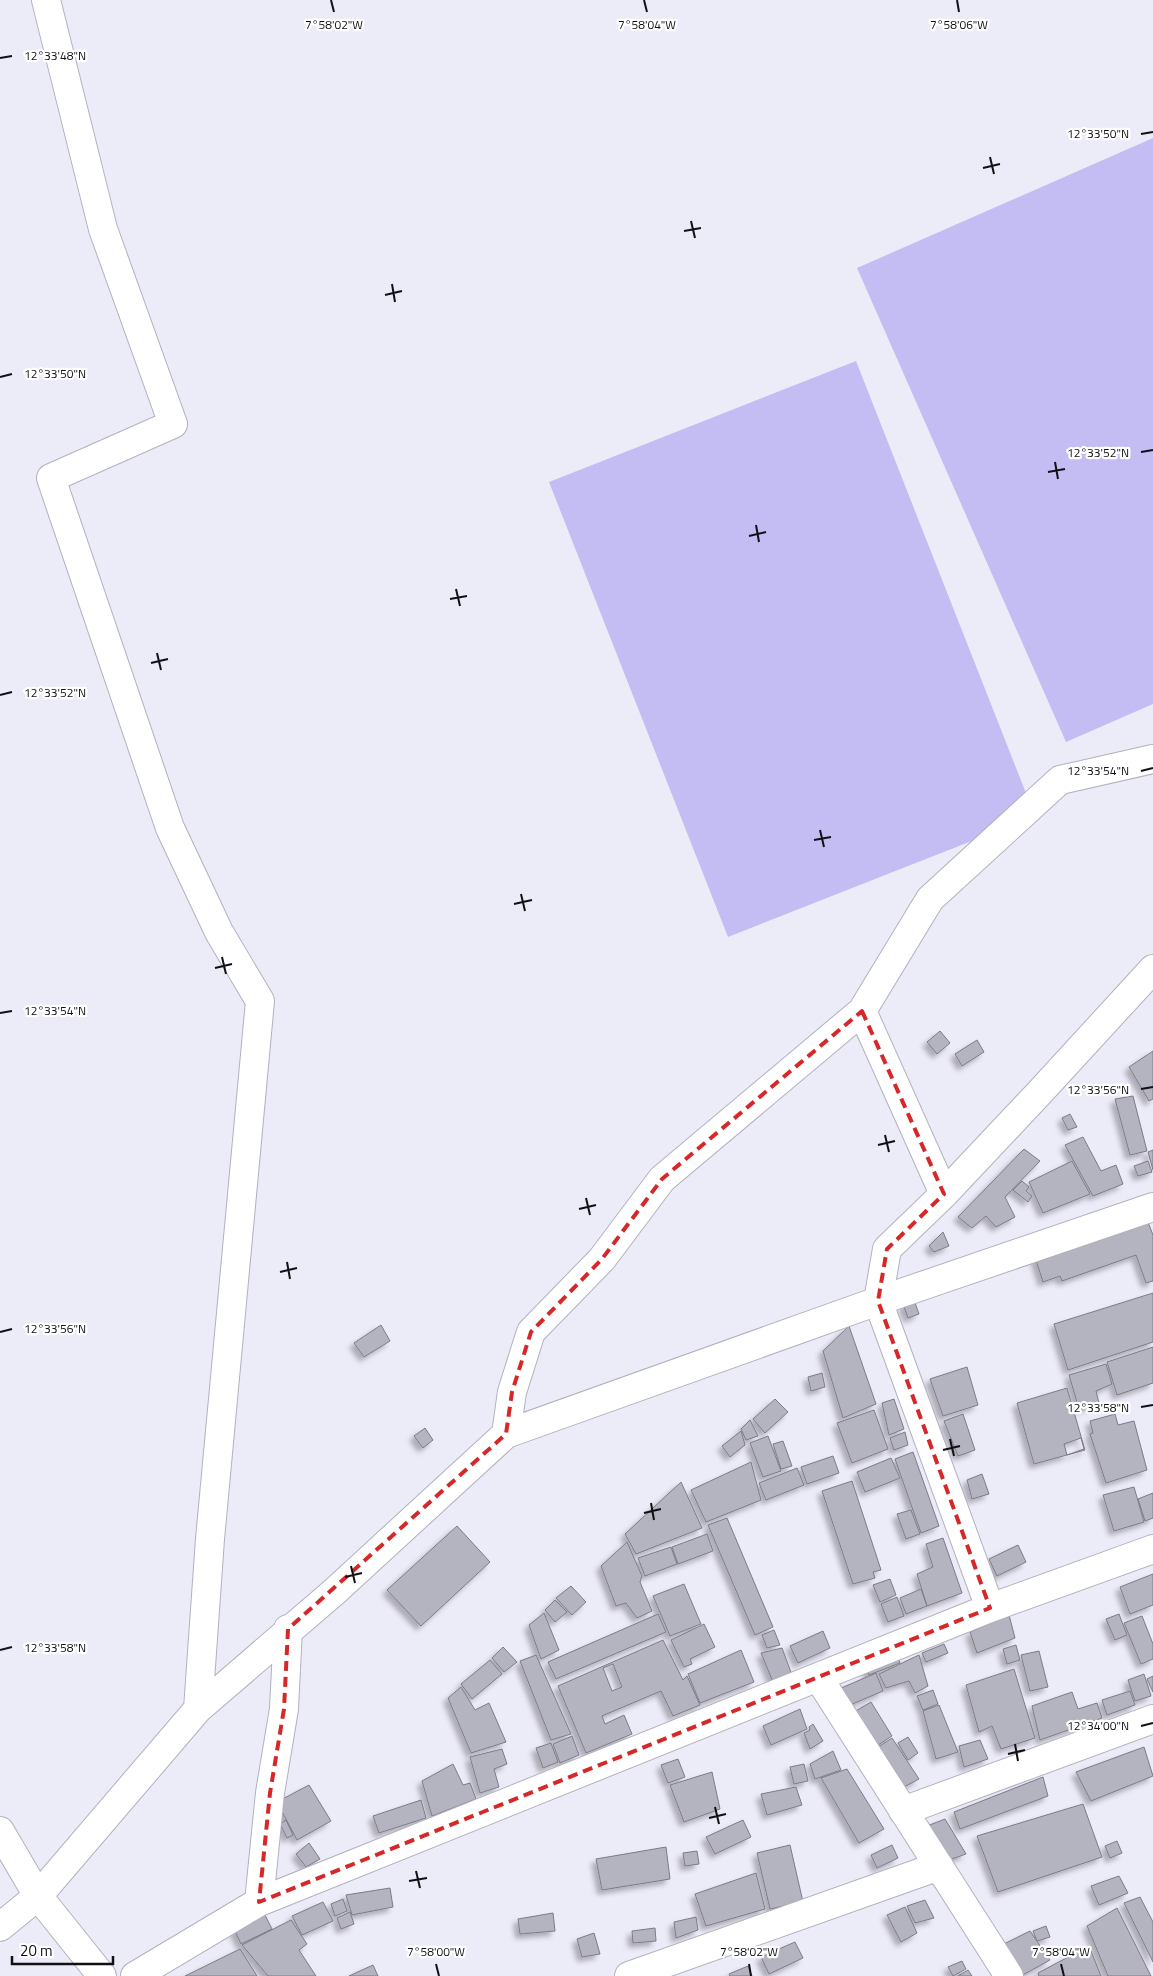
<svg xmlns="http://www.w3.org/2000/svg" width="1153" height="1976" font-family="'Titillium Web',sans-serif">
<defs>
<filter id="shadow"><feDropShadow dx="-4.5" dy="4.5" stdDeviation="2.5" flood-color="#0004"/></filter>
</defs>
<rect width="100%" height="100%" fill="#ecebf8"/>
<!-- green -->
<path fill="#c3bdf4" d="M 1153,138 L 1153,704 L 1066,742 L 857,268 Z
M 856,361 L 1035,816 L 728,937 L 549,482 Z"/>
<!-- building -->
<path fill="#b4b3c0" stroke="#7c7b87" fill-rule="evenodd" filter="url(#shadow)" d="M 940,1031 L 950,1043 L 937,1054 L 927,1042 Z
M 977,1040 L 984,1052 L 962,1066 L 955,1054 Z
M 1153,1051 L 1153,1099 L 1149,1101 L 1129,1067 Z
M 1133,1096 L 1147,1151 L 1130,1155 L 1115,1099 Z
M 1070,1114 L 1077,1127 L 1068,1130 L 1062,1118 Z
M 1083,1137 L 1101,1171 L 1116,1165 L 1123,1184 L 1093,1196 L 1065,1145 Z
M 1024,1149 L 1040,1161 L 1005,1197 L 1015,1217 L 996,1227 L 986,1216 L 972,1228 L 958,1217 Z
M 1153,1150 L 1153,1170 L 1148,1152 Z
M 1072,1161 L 1090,1194 L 1043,1213 L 1029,1182 Z
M 1148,1161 L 1152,1172 L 1138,1176 L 1134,1166 Z
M 1022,1181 L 1029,1187 L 1026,1191 L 1032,1196 L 1028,1202 L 1013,1190 Z
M 1146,1217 L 1153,1235 L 1153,1281 L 1146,1283 L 1136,1255 L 1062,1281 L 1060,1276 L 1043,1282 L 1034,1254 Z
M 943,1232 L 949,1246 L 934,1252 L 929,1246 Z
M 1153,1293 L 1153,1342 L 1068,1370 L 1054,1324 Z
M 914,1300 L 919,1314 L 908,1318 L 903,1304 Z
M 381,1325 L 390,1341 L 364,1357 L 354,1343 Z
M 849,1326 L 876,1404 L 843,1418 L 823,1351 Z
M 1153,1347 L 1153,1383 L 1117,1395 L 1107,1362 Z
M 1106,1364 L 1112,1384 L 1096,1391 L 1099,1403 L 1079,1409 L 1069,1375 Z
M 967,1367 L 978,1405 L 943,1416 L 930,1379 Z
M 822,1373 L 825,1387 L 811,1391 L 808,1377 Z
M 1067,1388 L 1085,1450 L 1034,1464 L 1017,1403 ZM 1081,1438 L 1084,1449 L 1067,1455 L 1064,1444 Z
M 775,1399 L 788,1412 L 765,1433 L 753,1419 Z
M 894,1399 L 904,1429 L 889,1435 L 882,1403 Z
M 874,1410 L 888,1449 L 852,1463 L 837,1423 Z
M 963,1414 L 975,1450 L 958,1456 L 944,1421 Z
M 1115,1414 L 1118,1425 L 1134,1421 L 1147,1470 L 1106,1483 L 1090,1434 L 1093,1433 L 1090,1421 Z
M 750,1420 L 758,1436 L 746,1440 L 741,1429 Z
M 425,1428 L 433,1440 L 423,1448 L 414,1436 Z
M 741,1431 L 745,1445 L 730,1457 L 722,1446 Z
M 905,1432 L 908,1445 L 894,1450 L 890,1438 Z
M 768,1436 L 781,1471 L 763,1477 L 750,1443 Z
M 783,1441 L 792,1466 L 781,1469 L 773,1444 Z
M 913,1452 L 939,1526 L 921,1533 L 895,1459 Z
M 833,1456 L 839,1473 L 807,1484 L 801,1467 Z
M 891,1458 L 900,1478 L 865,1492 L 857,1472 Z
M 751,1462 L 761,1500 L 706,1522 L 691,1490 Z
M 797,1468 L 804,1485 L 766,1500 L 759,1483 Z
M 982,1474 L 989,1494 L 972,1499 L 967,1480 Z
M 852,1481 L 881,1570 L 873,1572 L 875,1578 L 853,1584 L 822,1491 Z
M 681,1482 L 702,1528 L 636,1554 L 625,1534 Z
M 1134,1487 L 1144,1522 L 1114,1531 L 1103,1495 Z
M 1153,1493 L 1153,1518 L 1145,1521 L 1138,1499 Z
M 911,1510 L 920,1534 L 906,1539 L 897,1514 Z
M 727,1518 L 773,1627 L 755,1635 L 708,1525 Z
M 457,1526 L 490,1562 L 421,1626 L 387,1590 Z
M 707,1534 L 713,1551 L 678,1564 L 672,1547 Z
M 943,1538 L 962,1593 L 927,1606 L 917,1574 L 933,1567 L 926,1544 Z
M 627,1542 L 642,1576 L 640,1582 L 652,1611 L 637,1618 L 626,1603 L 616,1606 L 601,1566 Z
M 1018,1545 L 1026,1562 L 997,1576 L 989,1559 Z
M 671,1547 L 677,1564 L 645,1576 L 638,1558 Z
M 1153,1574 L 1153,1605 L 1130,1614 L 1120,1587 Z
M 890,1579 L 896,1595 L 880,1602 L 873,1585 Z
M 684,1584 L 701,1624 L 670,1636 L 653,1596 Z
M 571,1586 L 586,1602 L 572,1615 L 556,1598 Z
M 921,1589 L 927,1606 L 906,1614 L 900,1598 Z
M 897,1597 L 904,1616 L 888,1622 L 881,1604 Z
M 555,1600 L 567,1612 L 555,1622 L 545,1610 Z
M 544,1613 L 559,1650 L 541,1659 L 529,1625 Z
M 658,1614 L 666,1632 L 556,1679 L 548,1662 Z
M 1119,1614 L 1127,1635 L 1115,1640 L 1106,1619 Z
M 1009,1615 L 1015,1638 L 977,1653 L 970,1632 Z
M 1142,1616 L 1153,1644 L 1153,1659 L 1141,1664 L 1124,1623 Z
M 704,1624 L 715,1647 L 690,1659 L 692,1664 L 684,1667 L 671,1640 Z
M 774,1630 L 780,1645 L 767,1648 L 762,1635 Z
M 823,1631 L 830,1648 L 798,1663 L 790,1646 Z
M 663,1640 L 683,1680 L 687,1676 L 700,1705 L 673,1716 L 661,1691 L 602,1716 L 605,1724 L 624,1715 L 632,1734 L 586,1753 L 558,1686 ZM 613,1664 L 622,1687 L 612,1691 L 603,1668 Z
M 944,1644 L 948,1653 L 926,1662 L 922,1653 Z
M 1016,1645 L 1020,1660 L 1007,1664 L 1003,1649 Z
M 503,1647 L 517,1662 L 504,1672 L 492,1658 Z
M 782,1648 L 792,1675 L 773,1682 L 761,1653 Z
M 741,1650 L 754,1682 L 700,1703 L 688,1674 Z
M 1039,1651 L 1048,1687 L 1030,1691 L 1021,1655 Z
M 896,1652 L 900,1663 L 869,1675 L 866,1666 Z
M 536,1655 L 571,1734 L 551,1740 L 520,1661 Z
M 919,1655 L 928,1686 L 915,1693 L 909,1681 L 886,1688 L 879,1674 Z
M 490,1660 L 502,1674 L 472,1699 L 461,1684 Z
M 1014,1669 L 1035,1738 L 1001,1749 L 992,1726 L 979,1732 L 966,1685 Z
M 876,1673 L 883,1691 L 850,1705 L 839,1689 Z
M 1144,1674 L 1151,1696 L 1135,1701 L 1128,1680 Z
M 1153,1676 L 1153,1692 L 1147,1679 Z
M 461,1687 L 475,1710 L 489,1703 L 506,1742 L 471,1753 L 448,1698 Z
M 933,1690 L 938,1704 L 923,1710 L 917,1696 Z
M 1130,1691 L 1135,1705 L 1107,1715 L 1102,1700 Z
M 1072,1692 L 1078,1709 L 1097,1703 L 1102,1718 L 1040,1740 L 1032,1706 Z
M 871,1702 L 892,1736 L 875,1747 L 854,1712 Z
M 939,1705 L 958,1752 L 936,1759 L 923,1711 Z
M 800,1709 L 807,1729 L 771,1745 L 763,1726 Z
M 813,1724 L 823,1741 L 810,1749 L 804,1733 L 810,1730 L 809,1727 Z
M 572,1736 L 579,1755 L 560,1763 L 553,1744 Z
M 908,1737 L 918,1753 L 908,1760 L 898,1743 Z
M 892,1738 L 919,1779 L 902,1788 L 877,1748 Z
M 980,1740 L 988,1759 L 964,1767 L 959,1746 Z
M 551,1743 L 558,1762 L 543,1768 L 536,1748 Z
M 1144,1747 L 1153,1776 L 1091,1801 L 1076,1772 Z
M 502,1749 L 507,1764 L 494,1769 L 499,1787 L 480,1793 L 470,1757 Z
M 833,1751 L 841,1770 L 815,1779 L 810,1764 Z
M 678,1759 L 685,1777 L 668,1783 L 661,1765 Z
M 453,1764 L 463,1785 L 470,1783 L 476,1799 L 432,1816 L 422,1781 Z
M 804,1764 L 808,1781 L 794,1784 L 790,1767 Z
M 847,1769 L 884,1829 L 859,1843 L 821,1778 Z
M 712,1772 L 720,1809 L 684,1822 L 670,1785 Z
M 1043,1777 L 1048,1796 L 960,1829 L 954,1812 Z
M 309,1785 L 331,1821 L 297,1840 L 277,1802 Z
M 796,1787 L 802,1805 L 767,1815 L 761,1794 Z
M 421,1800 L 426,1818 L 379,1833 L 373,1816 Z
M 1083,1804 L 1102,1857 L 998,1892 L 977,1836 Z
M 945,1819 L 966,1854 L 949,1860 L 927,1826 Z
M 286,1820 L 293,1835 L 287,1838 L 280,1824 Z
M 743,1820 L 751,1837 L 715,1854 L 706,1837 Z
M 1117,1841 L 1122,1853 L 1110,1858 L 1105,1846 Z
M 309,1843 L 320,1859 L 306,1867 L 296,1854 Z
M 790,1845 L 803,1902 L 770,1909 L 757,1853 Z
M 892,1845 L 898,1858 L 877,1868 L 871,1855 Z
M 666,1847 L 670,1879 L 602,1890 L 596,1859 Z
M 697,1851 L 699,1864 L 685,1866 L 683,1853 Z
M 756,1873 L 765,1909 L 706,1926 L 695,1894 Z
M 1119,1876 L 1128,1893 L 1099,1905 L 1091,1886 Z
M 390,1888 L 393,1907 L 352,1915 L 346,1895 Z
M 1140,1897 L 1153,1922 L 1153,1962 L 1124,1903 Z
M 343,1899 L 347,1911 L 335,1916 L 331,1904 Z
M 925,1900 L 934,1918 L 915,1923 L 907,1906 Z
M 323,1902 L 333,1921 L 302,1935 L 292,1916 Z
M 905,1907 L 917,1933 L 901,1942 L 887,1915 Z
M 1117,1908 L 1151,1976 L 1108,1976 L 1087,1926 Z
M 350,1912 L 354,1924 L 341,1929 L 337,1918 Z
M 264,1913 L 272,1929 L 241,1944 L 234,1929 Z
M 553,1913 L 555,1931 L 520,1934 L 518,1919 Z
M 696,1917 L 698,1930 L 676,1938 L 674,1922 Z
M 291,1920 L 307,1944 L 299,1950 L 316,1976 L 268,1976 L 242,1945 Z
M 1046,1926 L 1050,1937 L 1037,1941 L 1033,1931 Z
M 655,1928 L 656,1941 L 633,1943 L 632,1931 Z
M 1030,1931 L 1050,1960 L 1021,1976 L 1002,1945 Z
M 594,1933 L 600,1954 L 582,1957 L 577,1939 Z
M 795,1942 L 803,1958 L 769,1974 L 761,1957 Z
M 1089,1946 L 1101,1976 L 1039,1976 L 1038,1973 Z
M 240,1949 L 257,1976 L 185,1976 Z
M 962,1961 L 966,1969 L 953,1976 L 948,1967 Z
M 373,1965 L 378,1976 L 349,1976 Z
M 748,1966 L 752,1976 L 730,1976 L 729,1974 Z
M 968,1970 L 972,1976 L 958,1976 Z"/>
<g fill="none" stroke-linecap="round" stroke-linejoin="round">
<defs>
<path id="minor" d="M 46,0 L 103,229 L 173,424 L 51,478 L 170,828 L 219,932 L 260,1001 L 210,1539 L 198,1709
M 862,1011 L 944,1194
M 506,1434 L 512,1392 L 531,1332 L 602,1259 L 662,1179 L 862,1011 L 930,899 L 1060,780 L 1153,759
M 990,1608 L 878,1301 L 887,1249 L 944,1194 L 1041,1091 L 1153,969
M 818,1677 L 1009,1976
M 903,1811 L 1153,1719
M 0,1831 L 38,1896 L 102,1976
M 259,1902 L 270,1793 L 284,1709 L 288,1629
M 0,1927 L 38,1896 L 198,1709 L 334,1592 L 506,1434 L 878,1301 L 1153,1207
M 135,1976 L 259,1902 L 990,1608 L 1153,1549
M 629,1976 L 939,1866"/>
</defs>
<!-- minor casing -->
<use href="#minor" stroke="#b2b1be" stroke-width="30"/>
<!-- minor -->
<use href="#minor" stroke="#fff" stroke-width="28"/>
</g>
<!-- marked area -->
<path fill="none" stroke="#d62828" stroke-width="4" stroke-dasharray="10 6" stroke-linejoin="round" d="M 862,1011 L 944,1194 L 887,1249 L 878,1301 L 990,1608 L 259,1902 L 270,1793 L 284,1709 L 288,1629 L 506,1434 L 512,1392 L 531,1332 L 602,1259 L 662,1179 Z"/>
<!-- ticks -->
<path fill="none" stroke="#111015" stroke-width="2" d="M 331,0 L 334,12M 644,0 L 647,12M 957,0 L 959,12M 0,58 L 12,56M 1141,134 L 1153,132M 990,157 L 994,174M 983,168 L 1000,164M 691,221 L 695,238M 684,231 L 701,228M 392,284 L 395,302M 385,295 L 402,291M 0,377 L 12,374M 1141,452 L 1153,450M 1055,462 L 1058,479M 1048,472 L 1065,469M 756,525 L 759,542M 749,536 L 766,532M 456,589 L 460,606M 450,599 L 467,596M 157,653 L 161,670M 151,663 L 168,659M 0,695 L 12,692M 1141,771 L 1153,768M 820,830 L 824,847M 814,840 L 831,837M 521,894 L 525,911M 514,904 L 532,900M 222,957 L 226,974M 215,968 L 232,964M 0,1013 L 12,1011M 1141,1089 L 1153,1087M 885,1135 L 889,1152M 878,1145 L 895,1141M 586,1198 L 590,1215M 579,1209 L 596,1205M 287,1262 L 290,1279M 280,1272 L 297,1268M 0,1332 L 12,1329M 1141,1407 L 1153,1405M 950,1439 L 954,1456M 943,1450 L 960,1446M 651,1503 L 654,1520M 644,1513 L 661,1509M 351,1566 L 355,1583M 345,1577 L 362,1573M 0,1650 L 12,1647M 1141,1726 L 1153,1723M 1015,1744 L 1018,1761M 1008,1754 L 1025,1750M 715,1807 L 719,1824M 709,1818 L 726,1814M 416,1871 L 420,1888M 409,1881 L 427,1878M 436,1964 L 439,1976M 749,1964 L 751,1976M 1061,1964 L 1064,1976"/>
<g font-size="12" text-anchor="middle" fill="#111015" stroke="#fff" stroke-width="4.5" stroke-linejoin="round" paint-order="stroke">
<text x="334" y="29">7°58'02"W</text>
<text x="647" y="29">7°58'04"W</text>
<text x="959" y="29">7°58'06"W</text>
<text x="55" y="60">12°33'48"N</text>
<text x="1098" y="138">12°33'50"N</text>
<text x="55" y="378">12°33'50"N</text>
<text x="1098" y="457">12°33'52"N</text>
<text x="55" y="697">12°33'52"N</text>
<text x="1098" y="775">12°33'54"N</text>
<text x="55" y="1015">12°33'54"N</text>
<text x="1098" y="1094">12°33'56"N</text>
<text x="55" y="1333">12°33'56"N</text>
<text x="1098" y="1412">12°33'58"N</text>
<text x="55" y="1652">12°33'58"N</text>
<text x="1098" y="1730">12°34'00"N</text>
<text x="436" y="1956">7°58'00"W</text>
<text x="749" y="1956">7°58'02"W</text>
<text x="1061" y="1956">7°58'04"W</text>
</g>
<!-- scale -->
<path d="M12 1956v8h101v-8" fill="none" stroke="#111015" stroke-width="2.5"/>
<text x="20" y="1956" font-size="15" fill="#111015" stroke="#ffffff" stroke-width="4" paint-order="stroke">20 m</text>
</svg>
